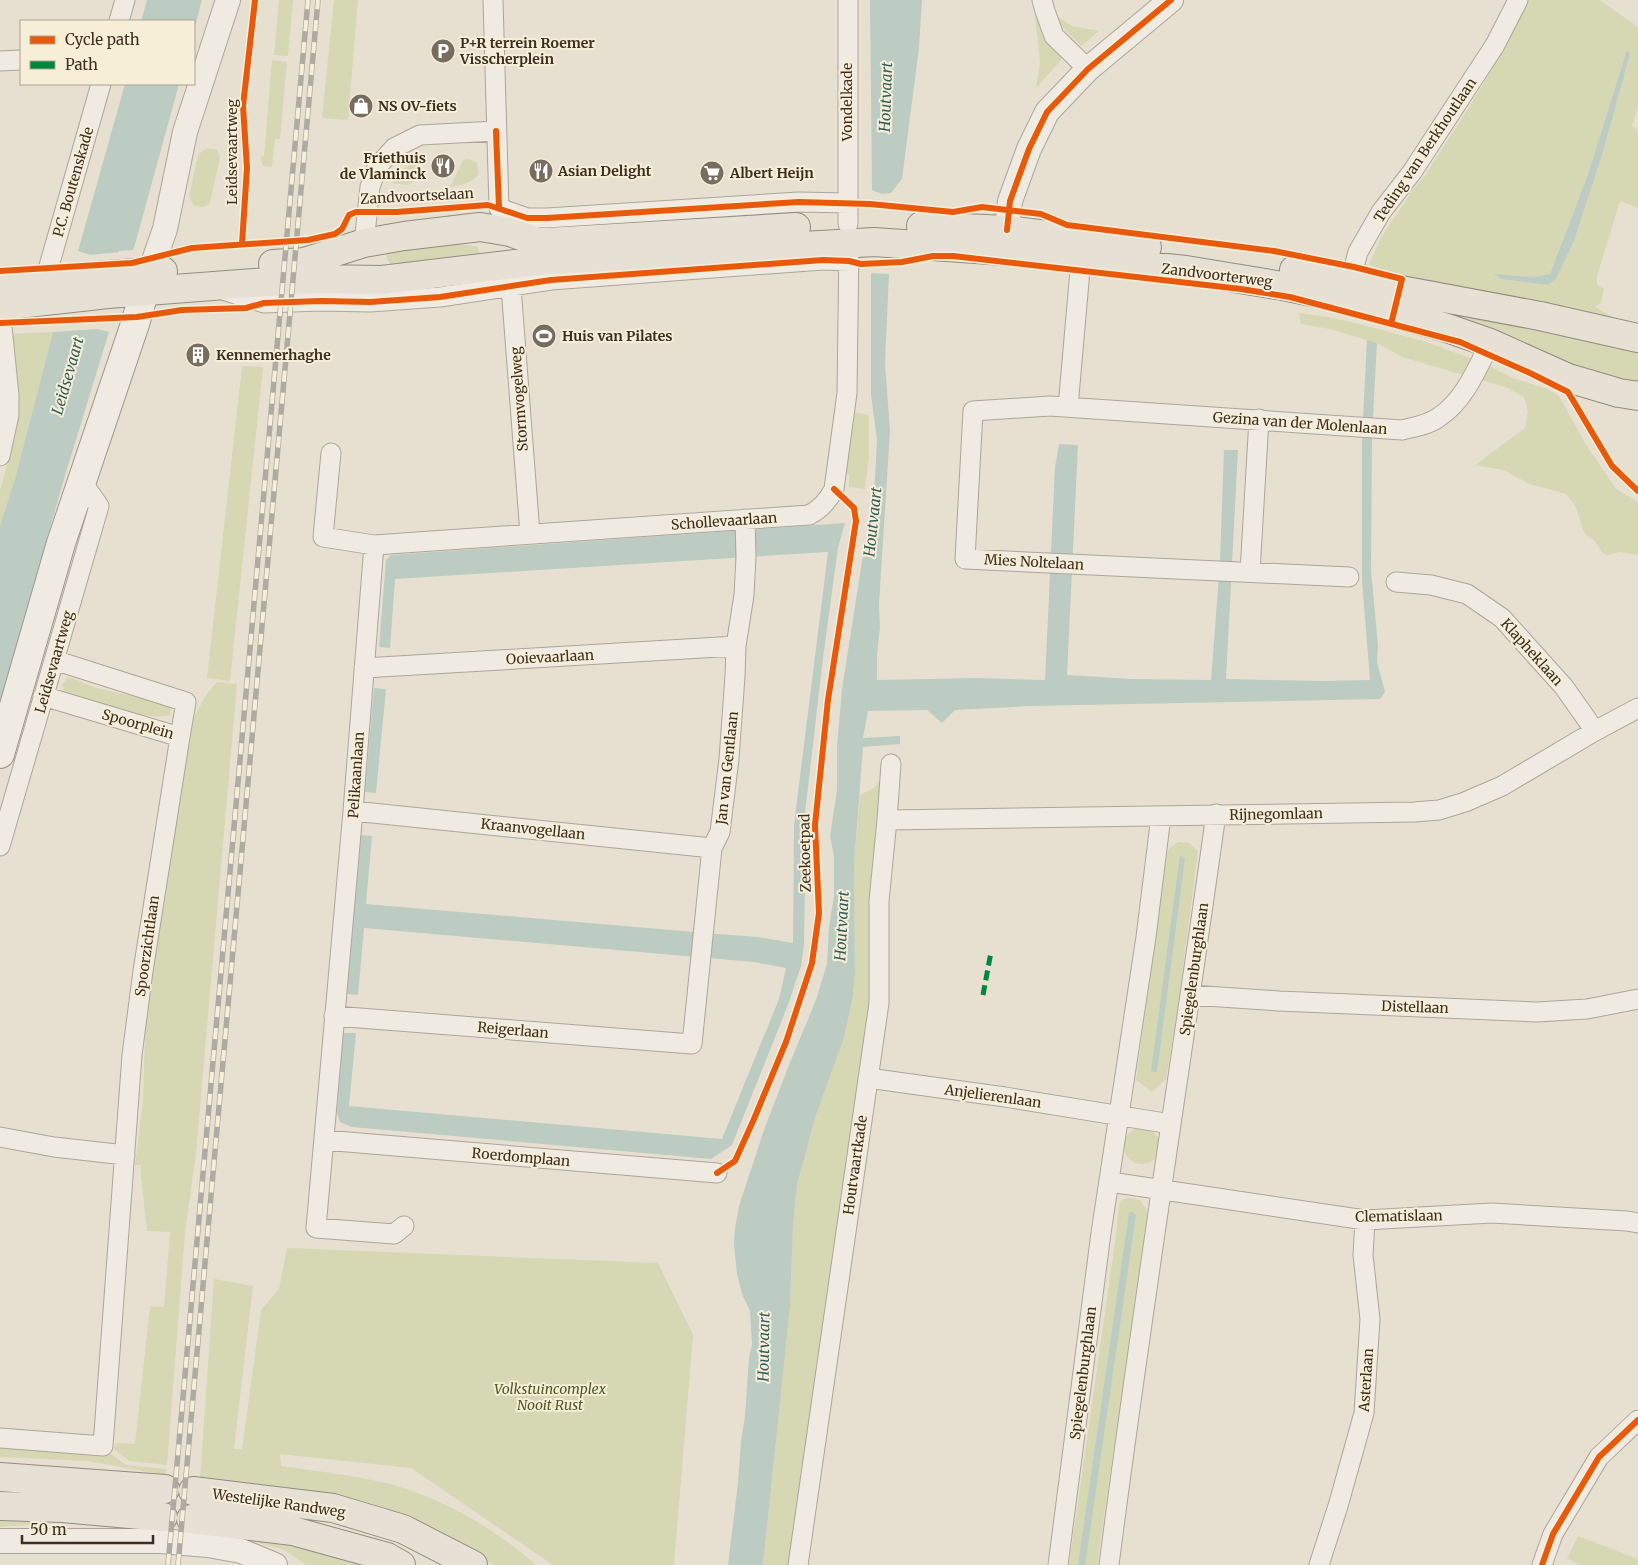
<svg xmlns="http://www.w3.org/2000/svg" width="1638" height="1565" font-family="Merriweather,serif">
<rect width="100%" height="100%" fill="#e7e0d1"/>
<!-- green -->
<path fill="#d6d7b3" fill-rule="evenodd" d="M 279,0 L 293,0 L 288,56 L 274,55 Z
M 334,0 L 358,0 L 348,120 L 322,118 Z
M 1526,0 L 1600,0 L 1638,27 L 1638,108 L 1632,126 L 1638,130 L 1638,208 L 1620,201 L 1597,276 L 1597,285 L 1604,289 L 1601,303 L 1595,307 L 1623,323 L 1530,300 L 1425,281 L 1369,265 L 1380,239 L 1413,190 L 1424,177 C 1462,118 1499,65 1526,0 ZM 1627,50 L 1630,54 L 1603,152 L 1574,241 L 1556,279 L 1547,285 L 1501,279 L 1495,275 L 1534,277 L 1550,274 L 1588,174 Z
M 1036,13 L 1043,37 L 1062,59 L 1036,88 L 1040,62 L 1035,14 Z
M 1057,16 L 1072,26 L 1099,31 L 1081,46 L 1063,28 Z
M 272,60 L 287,62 L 280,139 L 275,139 L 272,167 L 263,166 L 260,156 L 264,156 Z
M 206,148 L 217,150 L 220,157 L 210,203 L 204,207 L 194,206 L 189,196 L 198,155 Z
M 420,159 L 421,168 L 421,178 L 407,185 L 392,183 C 398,172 408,164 420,159 Z
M 468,159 L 477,163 L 479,174 C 472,183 460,185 450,187 L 463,160 Z
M 455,243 L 478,247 L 480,255 L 446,264 L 390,264 L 384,252 Z
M 1417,299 L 1638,348 L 1638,391 L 1413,310 Z
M 1299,313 L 1328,317 L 1360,324 L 1423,341 L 1481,362 L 1513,378 L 1547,389 L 1559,396 L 1585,443 L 1616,489 L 1638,502 L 1638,555 L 1620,552 L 1607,555 L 1602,552 L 1594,540 L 1587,536 L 1583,530 L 1575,505 L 1566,494 L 1530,484 L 1503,470 L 1475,465 L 1525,428 L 1528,411 L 1524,397 L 1505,387 L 1402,357 L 1377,343 L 1330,329 L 1301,324 Z
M 53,332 L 15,479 L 0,529 L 0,490 L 16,434 L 18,410 L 12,334 Z
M 242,366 L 263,367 L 230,681 L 207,678 Z
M 853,412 L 869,415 L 869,456 L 865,489 L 849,487 L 849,474 L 842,472 Z
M 67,678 L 72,678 L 96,688 L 164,703 L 171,707 L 170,715 C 151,722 90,701 69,695 L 64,692 L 62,685 Z
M 217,682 L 237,684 L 196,1153 L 185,1233 L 167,1465 L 129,1461 L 113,1448 L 117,1443 L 135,1444 L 150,1306 L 164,1307 L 170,1232 L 147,1231 L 141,1177 L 141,1165 L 135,1165 L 143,1101 L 146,1007 L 183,773 L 194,717 L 206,695 Z
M 882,778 L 871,898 L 870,1015 L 857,1088 L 794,1565 L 763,1565 L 790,1307 L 793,1226 L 797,1185 L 815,1118 L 844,1038 L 853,996 L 855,973 L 854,865 L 860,795 L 874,788 Z
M 1179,842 L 1189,843 L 1198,851 L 1177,1013 L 1166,1079 L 1152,1092 L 1136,1080 L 1167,852 L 1173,845 Z
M1124 1146a18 18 0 1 1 36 0a18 18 0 1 1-36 0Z
M 1128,1198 L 1140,1200 L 1147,1210 L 1147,1216 L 1097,1565 L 1069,1565 L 1116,1235 L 1119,1206 L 1121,1200 Z
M 287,1248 L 658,1263 L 693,1335 L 674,1565 L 553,1565 L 411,1468 L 280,1454 L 281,1466 C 316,1471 352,1475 386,1483 C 441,1497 493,1527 536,1565 L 494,1565 L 423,1523 L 370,1503 L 335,1496 L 200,1479 L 214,1279 L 253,1286 L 234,1449 L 242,1449 L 261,1310 L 279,1289 Z
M 0,1447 L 108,1452 L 126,1465 L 166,1469 L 165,1475 L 88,1461 L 0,1457 Z
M 0,1520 L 5,1520 L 51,1523 L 0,1527 Z
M 1578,1536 L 1638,1559 L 1638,1565 L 1582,1565 L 1567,1559 Z
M 244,1539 L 321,1549 L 373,1565 L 307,1565 L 284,1550 Z"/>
<!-- water -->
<path fill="#bcccc2" d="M 147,0 L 202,0 L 194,30 L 194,21 L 141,21 Z
M 870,0 L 922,0 L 919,48 L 902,179 L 891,193 L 882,194 L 872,190 Z
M 1627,50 L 1630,54 L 1603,152 L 1574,241 L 1556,279 L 1547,285 L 1501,279 L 1494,274 L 1534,277 L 1550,274 L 1588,174 Z
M 125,84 L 179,84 L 136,241 L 133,250 L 119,251 L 97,329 L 109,332 L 64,479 L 0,702 L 0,526 L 15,479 L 53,332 L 69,331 L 91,255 L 78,251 Z
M 871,273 L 889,274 L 885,363 L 890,431 L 879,604 L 880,628 L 877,654 L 877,680 L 978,678 L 1045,680 L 1055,467 L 1059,444 L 1078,445 L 1067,675 L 1132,679 L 1211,680 L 1220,562 L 1224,450 L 1238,450 L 1226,679 L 1323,681 L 1370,680 L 1362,581 L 1362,436 L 1367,340 L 1377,343 L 1372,436 L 1371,570 L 1378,646 L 1377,662 L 1385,692 L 1380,699 L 1030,706 L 955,710 L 942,723 L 927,710 L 868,711 L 863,738 L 900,736 L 900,744 L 863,747 L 854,865 L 855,973 L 853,996 L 844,1038 L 815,1118 L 797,1185 L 793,1226 L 790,1307 L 763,1565 L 728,1565 L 738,1483 L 741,1441 L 745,1416 L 749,1357 L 752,1345 L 750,1311 L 742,1294 L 737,1274 L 734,1245 L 735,1228 L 739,1206 L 765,1127 L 789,1065 L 816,1000 L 827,964 L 829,927 L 834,896 L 834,856 L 830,836 L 837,790 L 837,746 L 842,689 L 863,555 L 874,497 L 877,440 L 871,395 Z
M 845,523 L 838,548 L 823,658 L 804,822 L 805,881 L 804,945 L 801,966 L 788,1005 L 732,1145 L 711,1159 L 352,1127 L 340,1122 L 337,1113 L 343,1033 L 356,1033 L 349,1106 L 722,1139 L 779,999 L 786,968 L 754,962 L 364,928 L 358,995 L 347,994 L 361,835 L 372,836 L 366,904 L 718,934 L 758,937 L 793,943 L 794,825 L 828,552 L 395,579 L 390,648 L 379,647 L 386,560 L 391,555 Z
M 374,688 L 386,689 L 376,793 L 365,792 Z
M 1180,856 L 1185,858 L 1157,1072 L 1151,1071 Z
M 1132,1212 L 1136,1215 L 1085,1565 L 1078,1565 L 1129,1213 Z"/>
<!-- pier -->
<path fill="#e7e0d1" d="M 121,252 L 98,329 L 67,331 L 89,255 Z"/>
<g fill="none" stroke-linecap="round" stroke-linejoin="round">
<defs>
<path id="minor" d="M 493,0 L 499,208 L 527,218 L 547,218 L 799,202 L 848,203
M 848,0 L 848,224
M 1042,0 L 1045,11 L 1054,36 L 1088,69
M 119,21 L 125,0
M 0,61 L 21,60
M 364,243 L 370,187 L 377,167 L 394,148 L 420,135 L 496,131
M 507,276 L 511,287 L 530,534
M 45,280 L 101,84
M 223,290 L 264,303 L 321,301 L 370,302 L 440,297 L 551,280 L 823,260 L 849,261
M 1361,291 L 1354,267 L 1358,252 L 1381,212 L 1412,172 L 1495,45 L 1518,0
M 0,307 L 9,395 L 9,415 L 0,456
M 1068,407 L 1081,259
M 331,453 L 323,537 L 374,545 L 809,515 C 821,509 828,501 834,489 L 847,393 L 849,242
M 374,545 L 353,811 L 316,1228 L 394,1234 L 404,1226
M 1250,572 L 1259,419
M 1349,577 L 965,559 L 973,411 L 1050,406 L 1402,430 C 1414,427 1429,425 1439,417 C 1464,401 1477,369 1490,343
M 1396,582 L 1431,585 L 1467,594 L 1502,618 L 1564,687 L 1595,731
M 364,668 L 736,646
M 43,696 L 180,737 L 186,702 L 54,660
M 353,811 L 712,848
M 887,820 L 1414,812 L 1439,810 L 1465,802 L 1502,786 L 1595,731 L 1638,708
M 0,846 L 99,506 L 82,482
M 1191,995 L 1279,1001 L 1537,1012 L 1587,1009 L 1638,999
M 334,1016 L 692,1044 L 712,848 L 720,832 L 729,759 L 735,676 L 736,646 L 744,595 L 746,557 L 745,519
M 868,1078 L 1005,1097 L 1171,1124
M 0,1137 L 54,1147 L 125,1155
M 324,1140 L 717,1173
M 1110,1182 L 1365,1220 L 1492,1213 L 1627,1221 L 1638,1223
M 0,1438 L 103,1446 L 132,1055 L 143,971 L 180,737
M 798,1565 L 879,1003 L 879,901 L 887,820 L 891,764
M 1058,1565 L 1101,1233 L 1146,937 L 1161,816
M 1109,1565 C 1141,1314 1181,1065 1216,814
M 1319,1565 L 1338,1506 L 1364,1413 L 1370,1319 L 1363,1255 L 1365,1220
M 1542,1565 L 1553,1534 L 1599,1457 L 1638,1420"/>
<path id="tertiary" d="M 1005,248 L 1010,201 L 1029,149 L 1047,112 L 1088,69 L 1171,0
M 150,272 L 165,229 L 185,132 L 228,0
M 0,1541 L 160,1541 L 208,1545 L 241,1551 L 275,1565"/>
<path id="secondary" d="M 0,754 L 61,543 L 135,324 L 150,272"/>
<path id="primary" d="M 921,226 L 1007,230 L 1147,247
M 273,264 L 304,262 L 364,243 L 404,236 L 480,227 L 510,232 L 538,242 L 548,242 L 796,227
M 1294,270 L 1540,316 L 1638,338
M 0,283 L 163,271
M 0,306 L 108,294 L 267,282 L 316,279 L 382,280 L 539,261 L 874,242 L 1004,251 L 1186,270 L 1283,286 L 1331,296 L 1444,327 L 1490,343 L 1568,378 L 1619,393 L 1638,396
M 0,1477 L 165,1489
M 193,1491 L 333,1508 L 403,1529 L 473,1565
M 0,1506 L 62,1508 L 163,1517
M 191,1519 L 293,1531 L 387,1557 L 401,1565"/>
</defs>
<!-- minor casing -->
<use href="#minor" stroke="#ada599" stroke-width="21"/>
<!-- tertiary casing -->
<use href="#tertiary" stroke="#ada599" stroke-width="26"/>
<!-- secondary casing -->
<use href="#secondary" stroke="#9c958a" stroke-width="30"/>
<!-- primary casing -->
<use href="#primary" stroke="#928b80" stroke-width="30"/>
<!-- minor -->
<use href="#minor" stroke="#efebe3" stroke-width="19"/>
<!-- tertiary -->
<use href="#tertiary" stroke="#efebe3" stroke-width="24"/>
<!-- secondary -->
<use href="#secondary" stroke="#efebe3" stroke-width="28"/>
<!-- primary -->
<use href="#primary" stroke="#e6e1d4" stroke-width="28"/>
<defs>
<path id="rail" d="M 168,1565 L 308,0
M 178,1565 L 318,0"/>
</defs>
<!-- rail casing -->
<use href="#rail" stroke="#afaaa2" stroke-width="5.5"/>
<!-- rail -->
<use href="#rail" stroke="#f7eed8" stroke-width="4" stroke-dasharray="11" stroke-linecap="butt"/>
<!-- quiet -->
<path stroke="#00873e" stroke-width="5" stroke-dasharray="10 5" stroke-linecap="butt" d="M 983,995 L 991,952"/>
<defs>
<path id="cycleway" d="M 496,131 L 499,208
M 1007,230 L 1010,201 L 1029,149 L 1047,112 L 1088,69 L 1171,0
M 242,244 L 247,168 L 243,106 L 255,0
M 0,271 L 132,263 L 192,248 L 308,240 L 335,234 L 342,229 L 349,215 L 356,212 L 397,212 L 488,205 L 527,218 L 547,218 L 799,202 L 870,204 L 953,212 L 982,207 L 1041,214 L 1067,225 L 1274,251 L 1354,267 L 1402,279 L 1391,324
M 0,323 L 137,317 L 182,310 L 246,308 L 264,303 L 321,301 L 370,302 L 440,297 L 551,280 L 823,260 L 849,261 L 861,264 L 902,262 L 933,256 L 953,256 L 1241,289 L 1290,297 L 1460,342 L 1530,373 L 1568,392 L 1612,466 L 1638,491
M 717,1173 L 735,1161 L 754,1119 L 786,1042 L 812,963 L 819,913 L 815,825 L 828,700 L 856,521 L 854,508 L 834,489
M 1542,1565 L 1553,1534 L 1599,1457 L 1638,1420"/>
</defs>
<!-- cycleway casing -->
<use href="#cycleway" stroke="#f7eed8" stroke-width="9"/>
<!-- cycleway -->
<use href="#cycleway" stroke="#e8590c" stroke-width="6"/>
</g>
<!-- icons -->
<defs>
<symbol id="parking-disc" viewBox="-11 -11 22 22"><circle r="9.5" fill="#786c5e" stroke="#f7eed8"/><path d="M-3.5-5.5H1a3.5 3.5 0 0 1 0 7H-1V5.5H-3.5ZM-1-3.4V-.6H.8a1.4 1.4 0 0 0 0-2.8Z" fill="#fff"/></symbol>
<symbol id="shop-disc" viewBox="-11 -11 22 22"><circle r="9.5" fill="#786c5e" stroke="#f7eed8"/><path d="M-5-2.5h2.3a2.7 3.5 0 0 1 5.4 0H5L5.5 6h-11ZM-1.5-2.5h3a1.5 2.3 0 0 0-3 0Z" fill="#fff"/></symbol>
<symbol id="restaurant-disc" viewBox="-11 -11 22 22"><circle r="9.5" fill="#786c5e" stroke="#f7eed8"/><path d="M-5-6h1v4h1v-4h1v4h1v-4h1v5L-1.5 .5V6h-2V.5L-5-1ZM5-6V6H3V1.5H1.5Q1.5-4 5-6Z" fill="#fff"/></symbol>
<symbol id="supermarket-disc" viewBox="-11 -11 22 22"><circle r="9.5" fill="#786c5e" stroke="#f7eed8"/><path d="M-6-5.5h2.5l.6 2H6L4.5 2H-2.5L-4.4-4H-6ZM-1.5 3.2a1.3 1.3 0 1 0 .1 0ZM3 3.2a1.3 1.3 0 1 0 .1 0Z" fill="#fff"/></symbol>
<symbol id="stadium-disc" viewBox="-11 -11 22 22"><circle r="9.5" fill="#786c5e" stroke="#f7eed8"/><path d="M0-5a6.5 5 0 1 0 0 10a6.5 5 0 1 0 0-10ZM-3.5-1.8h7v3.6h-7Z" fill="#fff"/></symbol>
<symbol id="building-disc" viewBox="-11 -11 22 22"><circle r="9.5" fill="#786c5e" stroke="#f7eed8"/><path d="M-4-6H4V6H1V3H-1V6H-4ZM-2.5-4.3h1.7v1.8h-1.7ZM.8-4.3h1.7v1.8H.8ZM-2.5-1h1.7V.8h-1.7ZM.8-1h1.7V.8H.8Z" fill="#fff"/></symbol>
</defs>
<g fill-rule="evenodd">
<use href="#parking-disc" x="429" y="37" width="28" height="28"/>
<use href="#shop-disc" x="347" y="92" width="28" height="28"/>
<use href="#restaurant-disc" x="429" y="152" width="28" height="28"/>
<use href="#restaurant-disc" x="527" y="157" width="28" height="28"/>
<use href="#supermarket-disc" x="698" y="159" width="28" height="28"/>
<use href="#stadium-disc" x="530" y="322" width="28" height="28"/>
<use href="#building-disc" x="184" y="341" width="28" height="28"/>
</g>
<g text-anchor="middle" stroke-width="4" stroke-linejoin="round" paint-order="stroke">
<!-- poi labels -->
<g font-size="14" font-weight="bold" fill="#3d2e20" stroke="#f7eed8" text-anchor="start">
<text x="460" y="48">P+R terrein Roemer<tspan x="460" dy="16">Visscherplein</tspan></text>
<text x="378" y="111">NS OV-fiets</text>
<text x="426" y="163" text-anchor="end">Friethuis<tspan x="426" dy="16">de Vlaminck</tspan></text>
<text x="558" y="176">Asian Delight</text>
<text x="730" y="178">Albert Heijn</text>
<text x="562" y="341">Huis van Pilates</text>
<text x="216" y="360">Kennemerhaghe</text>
</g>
<!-- street labels -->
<g font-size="14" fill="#3d2e20" stroke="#f7eed8">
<text transform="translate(847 102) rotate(-90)" y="5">Vondelkade</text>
<text transform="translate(1425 150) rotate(-56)" y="5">Teding van Berkhoutlaan</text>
<text transform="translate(232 152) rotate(-90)" y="5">Leidsevaartweg</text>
<text transform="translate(73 182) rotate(-74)" y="5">P.C. Boutenskade</text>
<text transform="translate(417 196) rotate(-3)" y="5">Zandvoortselaan</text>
<text transform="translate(1217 275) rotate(7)" y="5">Zandvoorterweg</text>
<text transform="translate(519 399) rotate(-94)" y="5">Stormvogelweg</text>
<text transform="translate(1300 423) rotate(4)" y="5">Gezina van der Molenlaan</text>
<text transform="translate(724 521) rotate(-4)" y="5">Schollevaarlaan</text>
<text transform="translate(1034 562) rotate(3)" y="5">Mies Noltelaan</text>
<text transform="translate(1532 652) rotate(48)" y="5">Klapheklaan</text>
<text transform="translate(550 657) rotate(-3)" y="5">Ooievaarlaan</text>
<text transform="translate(54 662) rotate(-74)" y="5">Leidsevaartweg</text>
<text transform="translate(138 724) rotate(16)" y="5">Spoorplein</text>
<text transform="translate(727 768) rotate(-84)" y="5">Jan van Gentlaan</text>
<text transform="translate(356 775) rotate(-86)" y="5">Pelikaanlaan</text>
<text transform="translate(1276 814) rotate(-1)" y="5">Rijnegomlaan</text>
<text transform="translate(533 829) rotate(6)" y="5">Kraanvogellaan</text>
<text transform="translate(805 853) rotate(-91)" y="5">Zeekoetpad</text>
<text transform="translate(147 946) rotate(-82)" y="5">Spoorzichtlaan</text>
<text transform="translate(1194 969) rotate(-82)" y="5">Spiegelenburghlaan</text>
<text transform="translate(1415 1007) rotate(2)" y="5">Distellaan</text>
<text transform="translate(513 1030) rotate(5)" y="5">Reigerlaan</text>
<text transform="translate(993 1096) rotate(8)" y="5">Anjelierenlaan</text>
<text transform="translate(521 1157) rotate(5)" y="5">Roerdomplaan</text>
<text transform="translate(855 1165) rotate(-82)" y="5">Houtvaartkade</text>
<text transform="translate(1399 1216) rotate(-1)" y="5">Clematislaan</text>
<text transform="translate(1083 1373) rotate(-83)" y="5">Spiegelenburghlaan</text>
<text transform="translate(1366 1380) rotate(-86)" y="5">Asterlaan</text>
<text transform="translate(279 1503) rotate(8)" y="5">Westelijke Randweg</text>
</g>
<!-- park labels -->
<g font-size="14" font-style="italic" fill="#4d5a26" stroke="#f7eed8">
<text x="550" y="1394">Volkstuincomplex<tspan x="550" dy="16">Nooit Rust</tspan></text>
</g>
<!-- water labels -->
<g font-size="15" font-style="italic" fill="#2f5d5a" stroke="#f7eed8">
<text transform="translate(886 97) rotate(-88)" y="5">Houtvaart</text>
<text transform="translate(68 376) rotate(-74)" y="5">Leidsevaart</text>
<text transform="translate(873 522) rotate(-84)" y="5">Houtvaart</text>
<text transform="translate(842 926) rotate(-87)" y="5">Houtvaart</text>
<text transform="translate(764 1347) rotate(-89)" y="5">Houtvaart</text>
</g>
</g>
<!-- legend -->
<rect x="20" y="20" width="175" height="65" fill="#f7eed8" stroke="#ada18e"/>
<rect x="30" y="36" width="25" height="8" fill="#e8590c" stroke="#ada18e"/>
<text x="65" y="45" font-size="15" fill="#3d2e20">Cycle path</text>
<rect x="30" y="61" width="25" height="8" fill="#00873e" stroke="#ada18e"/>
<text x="65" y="70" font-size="15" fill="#3d2e20">Path</text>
<!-- scale -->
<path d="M22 1535v8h131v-8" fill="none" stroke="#3d2e20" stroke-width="2.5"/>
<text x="30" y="1535" font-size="15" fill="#3d2e20" stroke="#f7eed8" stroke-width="4" paint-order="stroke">50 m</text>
</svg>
